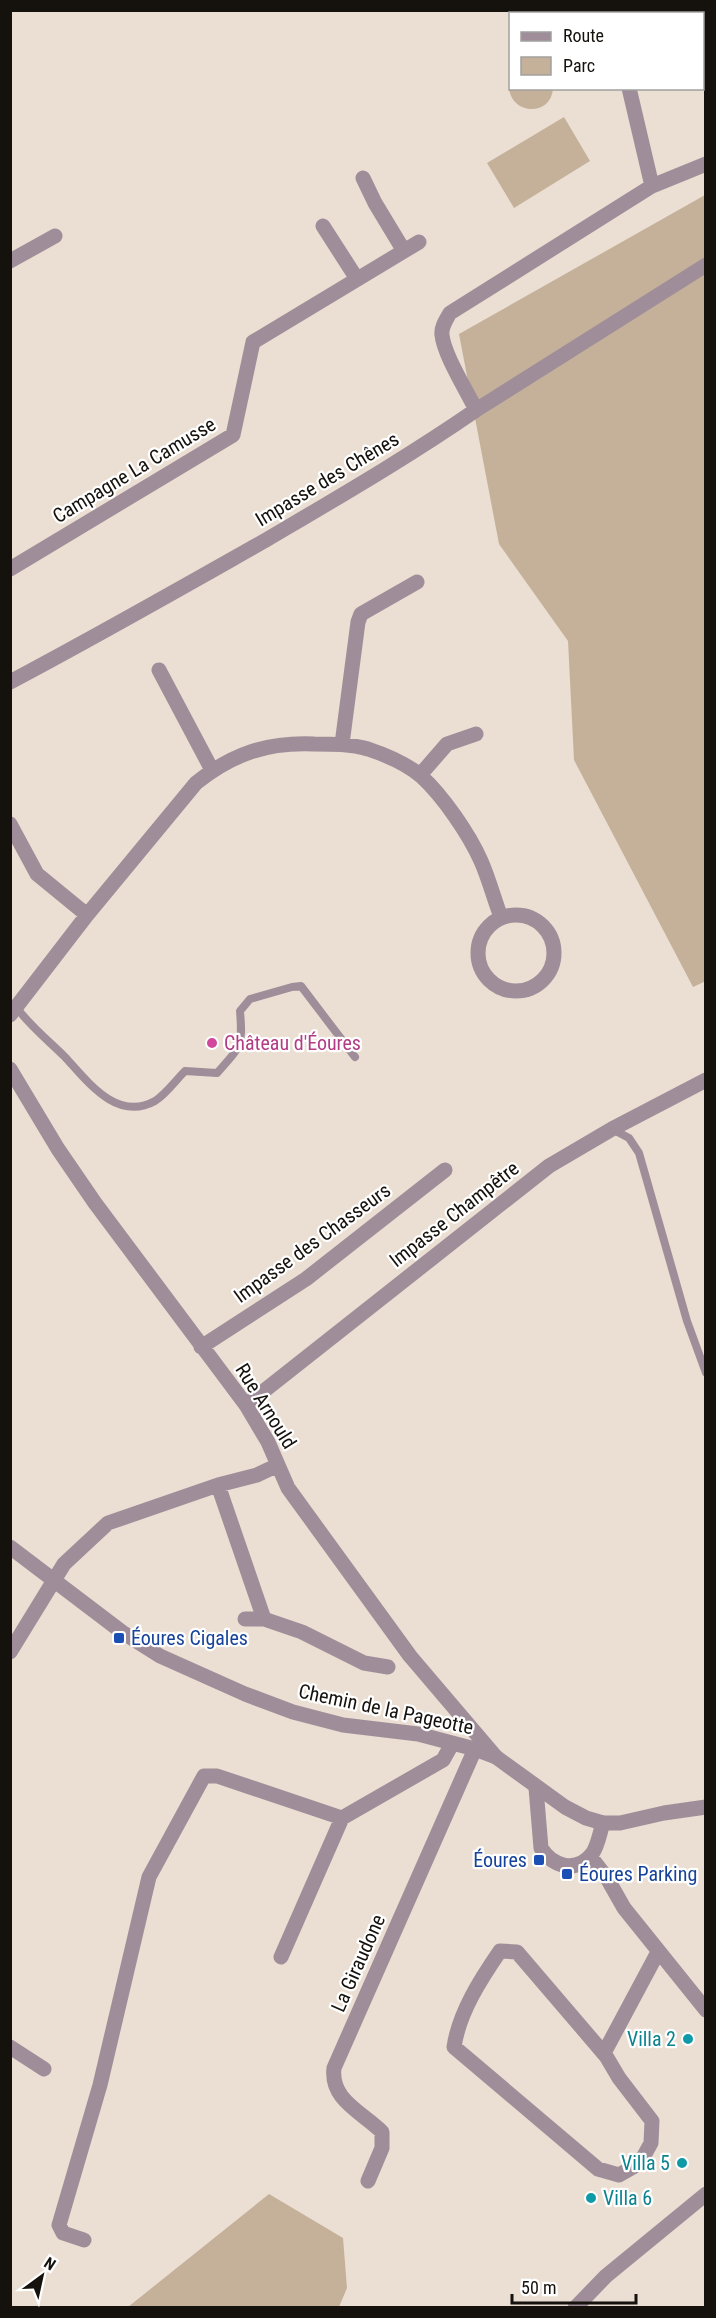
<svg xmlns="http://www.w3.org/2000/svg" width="716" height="2318" font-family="'Roboto Condensed',sans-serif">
<rect width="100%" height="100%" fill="#eadfd2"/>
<!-- green -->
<path fill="#c5b19a" d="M 510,77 L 510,88 L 553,89 C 550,121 501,113 510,77 Z
M 564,117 L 590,161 L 514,208 L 487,163 Z
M 705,195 L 706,981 L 693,987 L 574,760 L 568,641 L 499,544 L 459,334 Z
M 269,2194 L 343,2238 L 347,2288 L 339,2307 L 128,2307 Z"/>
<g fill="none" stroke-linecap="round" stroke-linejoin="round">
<!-- service -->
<path stroke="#9f8e9a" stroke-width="8" d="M 17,1008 C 30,1026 49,1041 65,1057 C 88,1082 117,1122 155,1101 C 166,1094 176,1080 185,1071 L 217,1073 C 241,1046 243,1047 240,1011 L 250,999 L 292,987 L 301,986 L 355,1057
M 612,1129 L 629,1138 L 639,1153 L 687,1321 L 706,1373"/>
<!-- minor -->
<path stroke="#9f8e9a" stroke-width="15" d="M 702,21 L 706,19
M 629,88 L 652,186
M 363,178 L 375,203 L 404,251
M 323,226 L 357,279
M 10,261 L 55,236
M 476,410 L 706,265
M 10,569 L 233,435 L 253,342 L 419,242
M 159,670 L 212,770
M 10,682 C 97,636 181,588 266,540 C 337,498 408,457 476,410 C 467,391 444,355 442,335 C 441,327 446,320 450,313 L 652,186 L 706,164
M 342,744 L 358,622 L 361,614 L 417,582
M 420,775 L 447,744 L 476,734
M 10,824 L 37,874 L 87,915
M478 953a38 38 0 1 1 76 0a38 38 0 1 1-76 0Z
M 10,1015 L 87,915 L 196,783 C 232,754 267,742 314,744 C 332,744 351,744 368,749 C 386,755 407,764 421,776 C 443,796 469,834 481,861 C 489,879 494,899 501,917
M 10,1069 L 58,1149 L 95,1203 L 246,1405 L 268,1442 L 288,1488 L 410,1656 L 496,1757
M 201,1347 L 306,1279 L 445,1170
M 246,1405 L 549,1166 L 612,1129 L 706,1080
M 218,1485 L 264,1619 L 302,1632 L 364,1663 L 388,1667
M 245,1619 L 264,1619
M 10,1652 L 64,1564 L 108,1523 L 218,1485 L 257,1475 L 278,1465
M 536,1788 L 541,1848 C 552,1866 576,1874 592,1854 C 598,1846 600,1832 603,1823
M 590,1856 L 607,1878 L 624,1908 L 706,2010
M 500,1951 L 517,1952 L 606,2056 L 619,2078 L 652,2121 L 651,2143 L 640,2163 L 619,2175 L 598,2169 L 454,2047 C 459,2013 480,1980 500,1951 Z
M 281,1957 L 342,1818
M 10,2047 L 44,2069
M 604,2053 L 658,1952
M 368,2181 L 382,2148 L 382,2132 C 362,2112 330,2100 334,2068 L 475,1749
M 84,2240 L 63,2233 L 59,2225 L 100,2085 L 149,1877 L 204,1776 L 217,1776 L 342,1818 L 443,1760 L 452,1744
M 575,2308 L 606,2276 L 706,2194"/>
<!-- tertiary -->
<path stroke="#9f8e9a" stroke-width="15" d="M 10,1547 L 122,1632 L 160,1656 L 245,1694 L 293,1712 L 343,1725 L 418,1734 L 475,1749 L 496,1757 L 565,1807 L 586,1818 L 603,1823 L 620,1823 L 664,1813 L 706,1807"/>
</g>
<!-- markers -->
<circle fill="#d1479c" stroke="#fff" stroke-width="2" cx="212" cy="1043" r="6"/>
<g fill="#1a4fb4" stroke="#fff" stroke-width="2">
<rect x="113" y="1632" width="12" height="12" rx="3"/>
<rect x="533" y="1854" width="12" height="12" rx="3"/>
<rect x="561" y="1868" width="12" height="12" rx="3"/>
</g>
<g fill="#0f9aa8" stroke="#fff" stroke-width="2">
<circle cx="688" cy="2039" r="6"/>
<circle cx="682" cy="2163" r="6"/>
<circle cx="591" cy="2198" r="6"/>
</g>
<g text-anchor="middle" stroke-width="4.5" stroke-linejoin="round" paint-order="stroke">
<!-- street labels -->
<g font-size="20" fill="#15110c" stroke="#fff">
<text transform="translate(134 470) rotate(-31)" y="7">Campagne La Camusse</text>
<text transform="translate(327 479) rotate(-31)" y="7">Impasse des Chênes</text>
<text transform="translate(454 1214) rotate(-38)" y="7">Impasse Champêtre</text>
<text transform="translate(312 1243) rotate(-36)" y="7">Impasse des Chasseurs</text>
<text transform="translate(266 1406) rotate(58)" y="7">Rue Arnould</text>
<text transform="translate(386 1709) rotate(12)" y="7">Chemin de la Pageotte</text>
<text transform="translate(358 1963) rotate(-66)" y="7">La Giraudone</text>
</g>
<!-- hotel labels -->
<g font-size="20" fill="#b23c85" stroke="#fff" text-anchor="start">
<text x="224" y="1050">Château d'Éoures</text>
</g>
<!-- transit labels -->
<g font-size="20" fill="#164399" stroke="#fff" text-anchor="start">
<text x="131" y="1645">Éoures Cigales</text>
<text x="527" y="1867" text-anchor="end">Éoures</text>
<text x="579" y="1881">Éoures Parking</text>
</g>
<!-- culture labels -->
<g font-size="20" fill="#0d838f" stroke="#fff" text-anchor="end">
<text x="676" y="2046">Villa 2</text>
<text x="670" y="2170">Villa 5</text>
<text x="603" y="2205" text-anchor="start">Villa 6</text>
</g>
</g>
<!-- border -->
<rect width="716" height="2318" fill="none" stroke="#15110c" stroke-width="24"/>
<!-- legend -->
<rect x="509" y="12" width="195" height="78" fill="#ffffff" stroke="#a1a09e" stroke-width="1.5"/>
<rect x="521" y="32" width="30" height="9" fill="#9f8e9a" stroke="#a1a09e" stroke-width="1.5"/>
<text x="563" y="42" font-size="18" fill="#15110c">Route</text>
<rect x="521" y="57" width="30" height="18" fill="#c5b19a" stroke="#a1a09e" stroke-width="1.5"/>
<text x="563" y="72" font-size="18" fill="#15110c">Parc</text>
<!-- north arrow -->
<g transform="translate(42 2276) rotate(33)" stroke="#ffffff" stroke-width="4.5" paint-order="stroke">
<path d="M0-4.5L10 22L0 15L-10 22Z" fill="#15110c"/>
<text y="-9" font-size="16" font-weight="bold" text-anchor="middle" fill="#15110c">N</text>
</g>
<!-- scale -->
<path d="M512 2294v9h124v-9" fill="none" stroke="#15110c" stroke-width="3"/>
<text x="521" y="2294" font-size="18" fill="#15110c" stroke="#ffffff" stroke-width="4.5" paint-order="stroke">50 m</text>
</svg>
